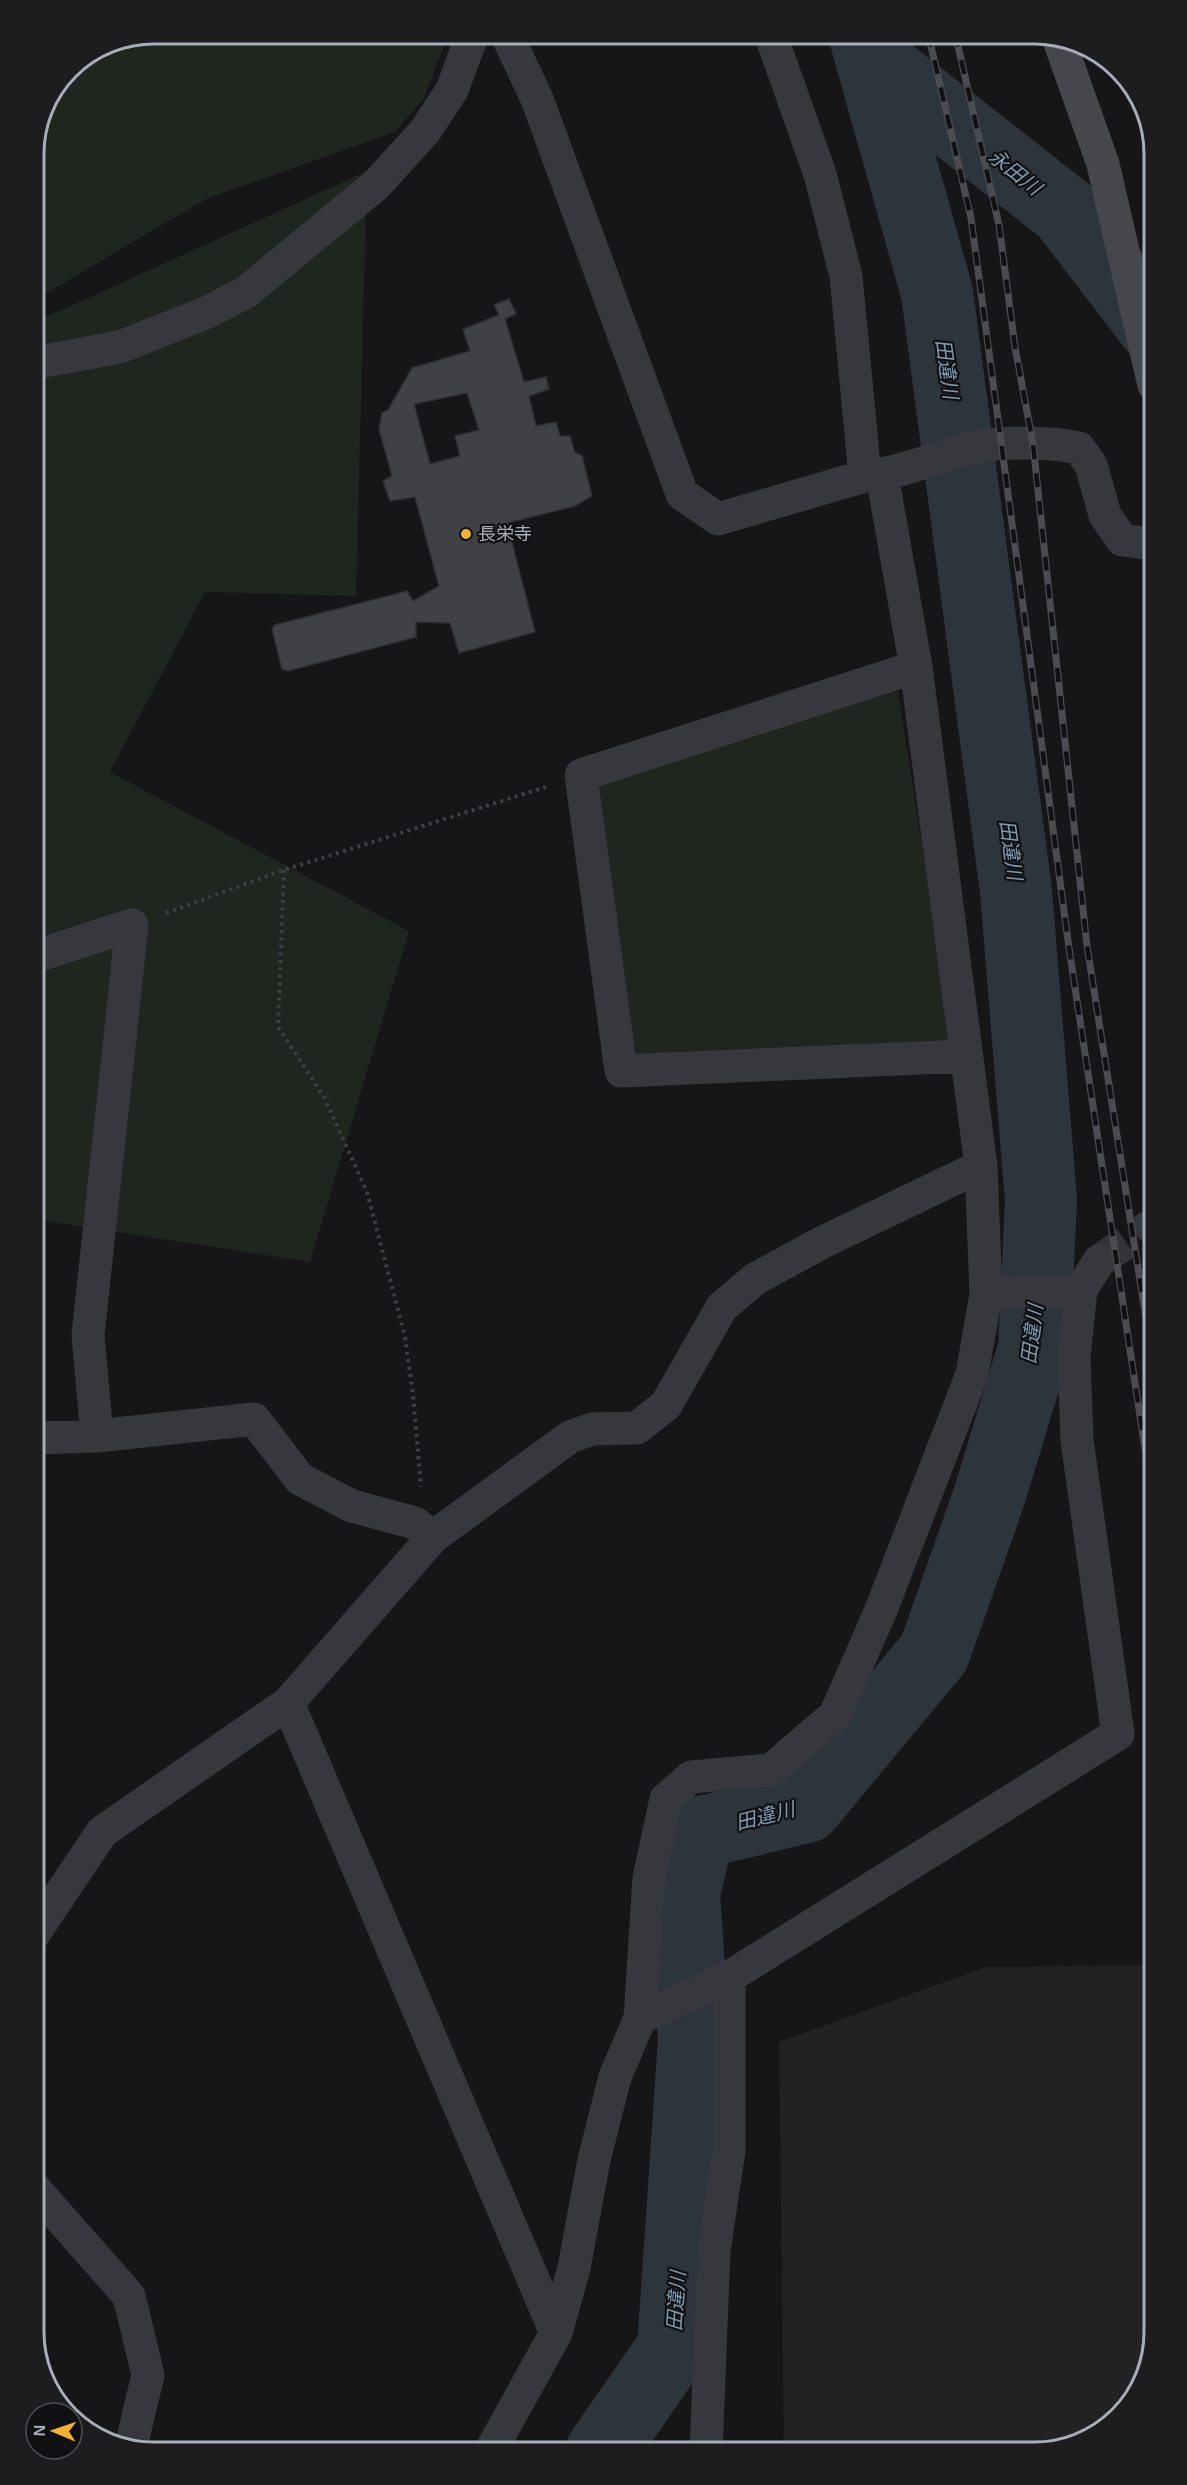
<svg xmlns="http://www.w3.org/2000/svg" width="1187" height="2485" font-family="Arial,'Noto Sans JP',sans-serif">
<rect width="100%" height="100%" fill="#161618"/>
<!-- built -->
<path fill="#222225" d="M 1154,1965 L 1154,2332 L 1133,2399 L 1079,2443 L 1034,2452 L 784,2452 L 779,2042 L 986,1967 Z"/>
<!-- green -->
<path fill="#1e261f" d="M 154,33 L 449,33 L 424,98 L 395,132 L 206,199 L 33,301 L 33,146 L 42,107 L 69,68 L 108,42 Z
M 367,171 L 356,596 L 205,592 L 110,772 L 409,931 L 310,1262 L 33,1219 L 33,323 Z
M 898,691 L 952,1037 L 945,1048 L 634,1060 L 599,782 Z"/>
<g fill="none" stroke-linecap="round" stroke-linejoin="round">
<!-- river -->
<path stroke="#2c353c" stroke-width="72" d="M 873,60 L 1065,211 L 1154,327
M 601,2452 L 673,2348 L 694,2040 L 684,1894 L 698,1833 L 806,1807 L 934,1653 L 989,1497 L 1034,1349 L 1041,1200 L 1016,891 L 937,293 L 864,33"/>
</g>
<!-- building -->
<path fill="#404145" stroke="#303034" stroke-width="1.5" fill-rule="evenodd" d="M 509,299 L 516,314 L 505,319 L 524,382 L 546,377 L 549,389 L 529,396 L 536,426 L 556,422 L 560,436 L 570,436 L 575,453 L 582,455 L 592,496 L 575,506 L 507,523 L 535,632 L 459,653 L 450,623 L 416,622 L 416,637 L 288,671 L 282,669 L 272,629 L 275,625 L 407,591 L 413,601 L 439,586 L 415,497 L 390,501 L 383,481 L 392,476 L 379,429 L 382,413 L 388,410 L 412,368 L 470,351 L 463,329 L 499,315 L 494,305 ZM 467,393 L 479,430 L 455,436 L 460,456 L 430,464 L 414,404 Z"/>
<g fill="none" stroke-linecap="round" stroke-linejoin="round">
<!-- street-tunnel -->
<path stroke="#333438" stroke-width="33" stroke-dasharray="33 16" stroke-linecap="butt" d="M 1099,1261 L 1150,1226"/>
<!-- path -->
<path stroke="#3d3f44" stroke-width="4" stroke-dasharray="3 4.5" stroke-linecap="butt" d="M 284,870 L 278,1027 L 324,1097 L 367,1192 L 405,1337 L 413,1395 L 421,1487
M 166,913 L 284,870 L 546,787"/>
<!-- street -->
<path stroke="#37383d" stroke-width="33" d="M 506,33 L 537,99 L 682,494 L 718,519 L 865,476 C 904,473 940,455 977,447 C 1007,441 1050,442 1079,448 L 1091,465 L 1105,515 L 1122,540 L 1154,544
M 770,33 L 820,174 L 846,276 L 865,476
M 33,363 L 120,347 L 208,312 L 246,292 L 376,185 L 425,131 L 452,90 L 473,33
M 916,667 L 581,775 L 621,1071 L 966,1056
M 33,957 L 132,925 L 88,1335 L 97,1436
M 1150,1226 L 1154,1224
M 986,1294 L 1081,1290
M 33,1438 L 97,1436 L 254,1419 L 300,1479 L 352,1506 L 415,1523 L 433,1537
M 288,1703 L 556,2333
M 33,1935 L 102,1832 L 288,1703 L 433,1537 L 570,1437 L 592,1429 L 637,1428 L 666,1405 L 722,1307 L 755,1279 L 821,1243 L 981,1166
M 640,2018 L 729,1977 L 1118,1734 L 1077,1440 L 1074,1357 L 1081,1290 L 1099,1261
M 33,2187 L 129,2296 L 148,2375 L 131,2446
M 490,2452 L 556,2333 L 574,2268 L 594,2160 L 615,2077 L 640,2018 L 649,1878 L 666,1799 L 691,1777 L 771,1770 L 835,1715 L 881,1610 L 972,1374 L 986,1294 L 981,1166 L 916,667 L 882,475
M 706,2452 L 714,2251 L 729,2150 L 729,1977"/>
<!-- secondary -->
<path stroke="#45474d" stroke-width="33" d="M 1059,40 L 1103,164 L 1154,385"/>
<defs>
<path id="rail" d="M 928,33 L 971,218 L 1069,948 L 1154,1508
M 955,33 L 999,225 L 1015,347 L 1033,444 L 1087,946 L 1154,1369"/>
</defs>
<!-- rail casing -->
<use href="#rail" stroke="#4a4c52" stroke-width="7"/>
<!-- rail -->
<use href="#rail" stroke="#111113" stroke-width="4.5" stroke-dasharray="14" stroke-linecap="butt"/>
</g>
<!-- markers -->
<circle fill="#f2b134" stroke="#111113" stroke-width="2" cx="466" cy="534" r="6"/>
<g text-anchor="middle" stroke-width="4.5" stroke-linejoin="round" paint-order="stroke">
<!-- poi labels -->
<g font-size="18" fill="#a8adb8" stroke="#111113" text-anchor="start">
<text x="478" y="540">長栄寺</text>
</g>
<!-- water labels -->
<g font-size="20" font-style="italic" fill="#7f9bb3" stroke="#111113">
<text transform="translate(1015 172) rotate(38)" y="7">永田川</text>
<text transform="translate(947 369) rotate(82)" y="7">田違川</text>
<text transform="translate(1011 850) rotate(82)" y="7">田違川</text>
<text transform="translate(1032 1334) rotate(-83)" y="7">田違川</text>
<text transform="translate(765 1816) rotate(-14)" y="7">田違川</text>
<text transform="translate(676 2301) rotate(-86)" y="7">田違川</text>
</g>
</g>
<!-- crop -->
<path d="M0 0H1187V2485H0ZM154 44H1034A110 110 0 0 1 1144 154V2332A110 110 0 0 1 1034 2442H154A110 110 0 0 1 44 2332V154A110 110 0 0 1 154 44Z" fill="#1d1d20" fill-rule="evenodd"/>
<path fill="none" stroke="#a8adb8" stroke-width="3" d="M154 44H1034A110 110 0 0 1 1144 154V2332A110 110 0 0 1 1034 2442H154A110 110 0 0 1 44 2332V154A110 110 0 0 1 154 44Z"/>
<!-- north arrow -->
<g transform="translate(54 2431) rotate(272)"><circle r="28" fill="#111113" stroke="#4d4f55" stroke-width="1.5"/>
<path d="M0-4.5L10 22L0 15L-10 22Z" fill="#f2b134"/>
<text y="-9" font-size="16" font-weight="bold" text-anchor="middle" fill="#a8adb8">N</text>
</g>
</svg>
